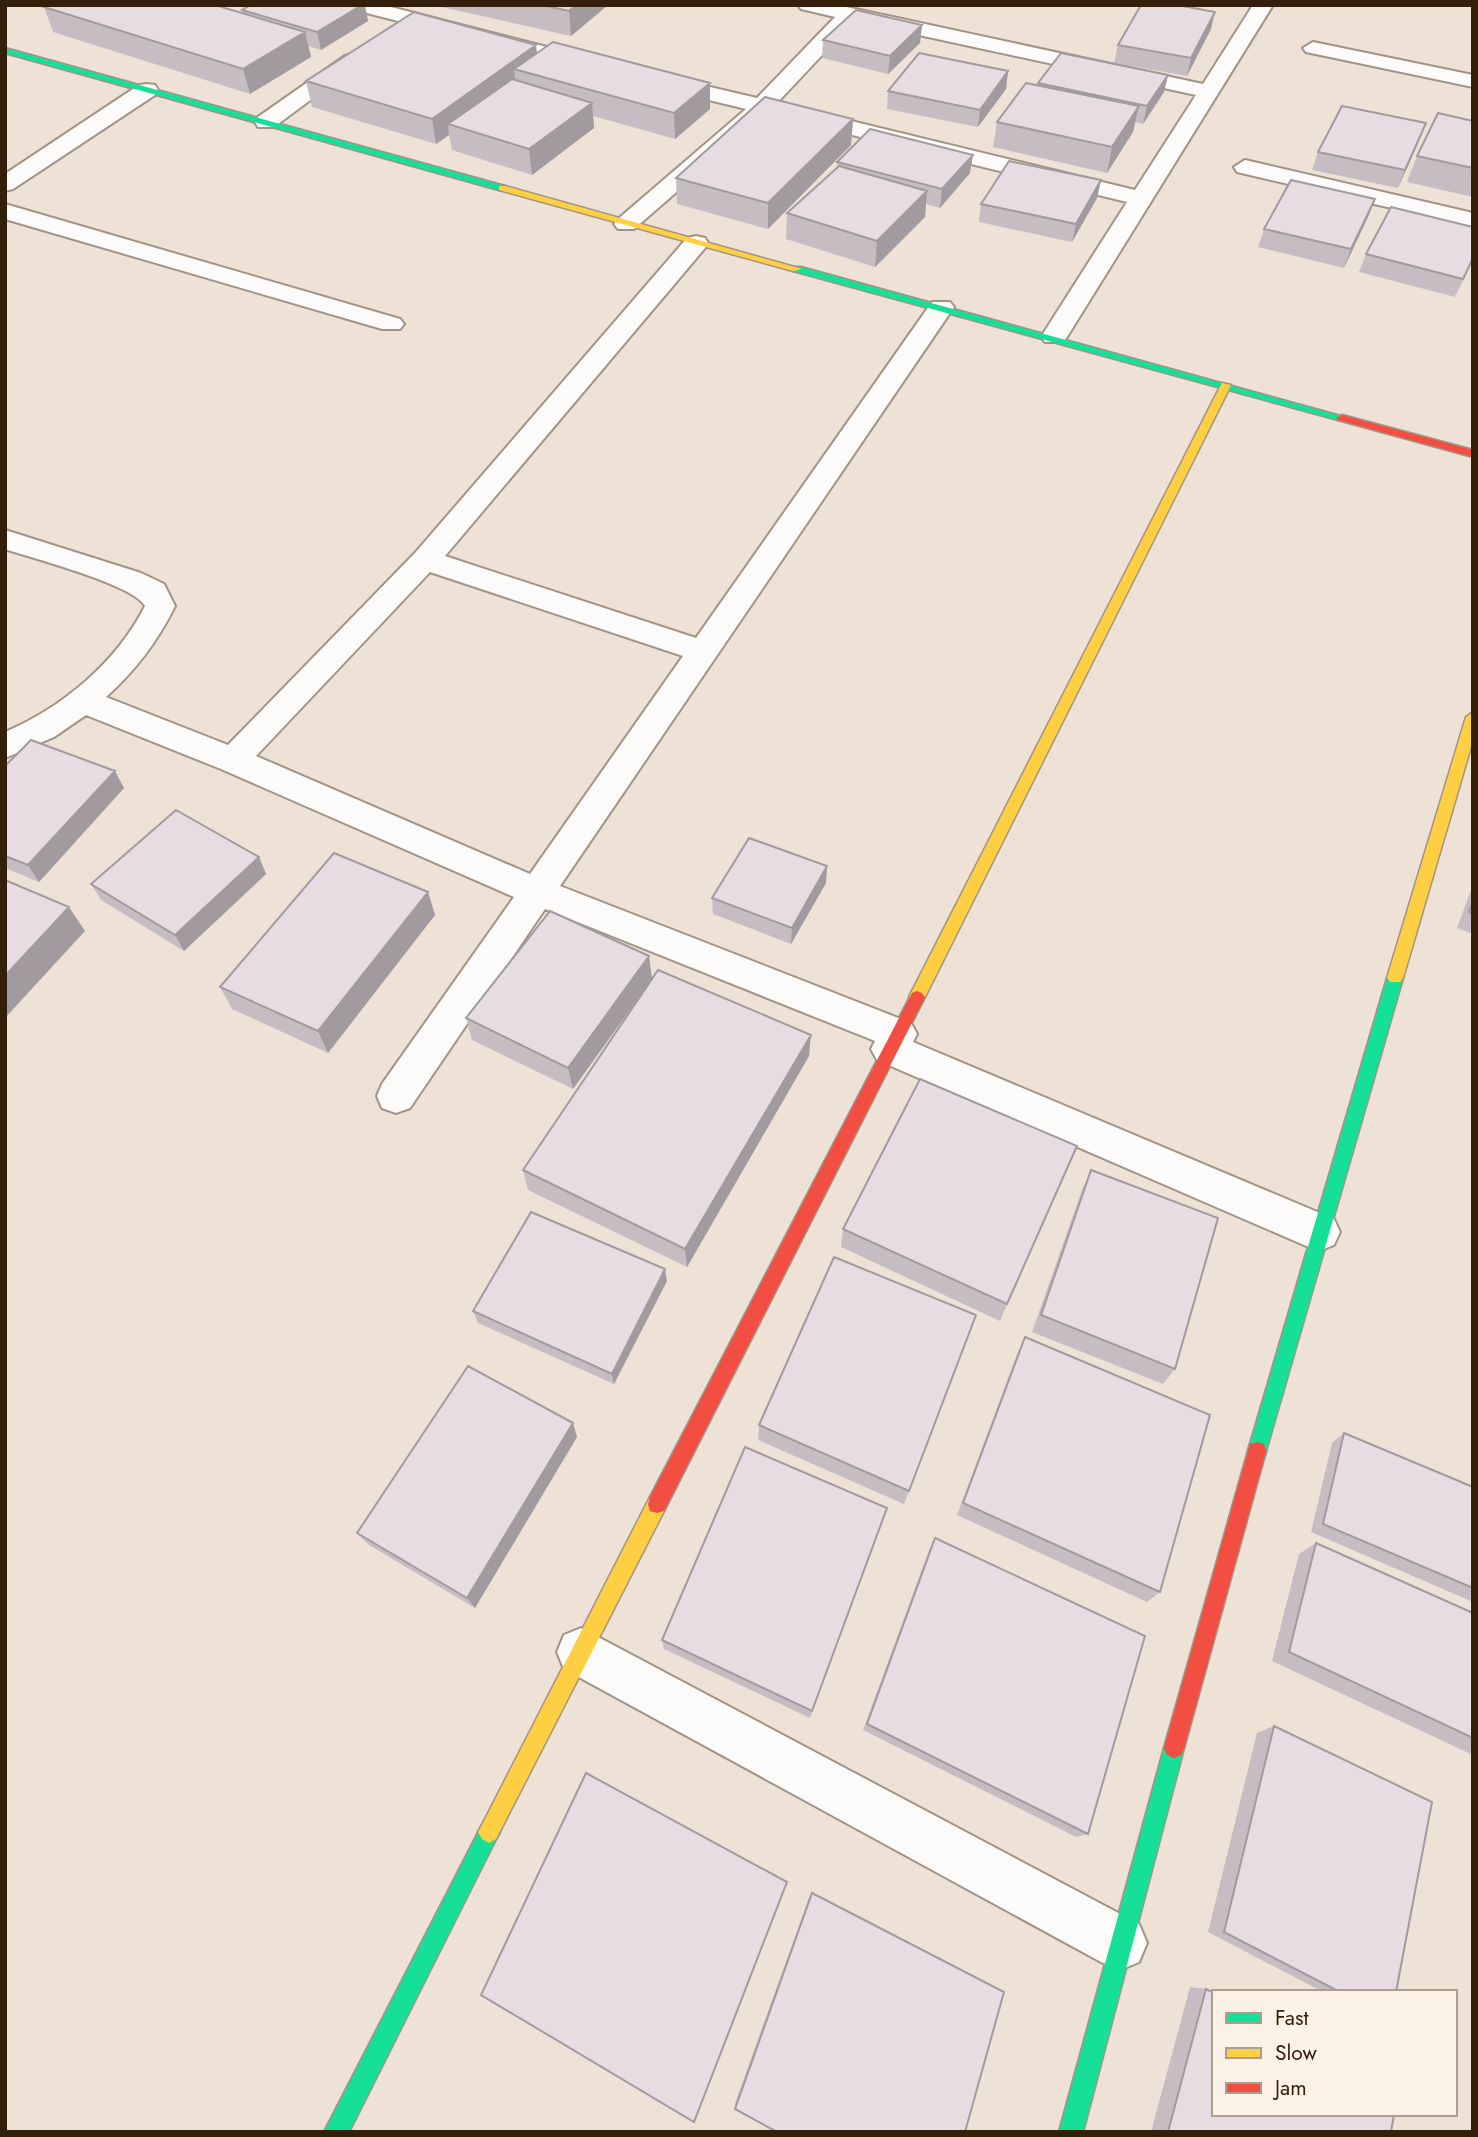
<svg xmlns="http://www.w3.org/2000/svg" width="1478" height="2137" font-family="Jost,sans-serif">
<rect width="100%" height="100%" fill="#eee2d7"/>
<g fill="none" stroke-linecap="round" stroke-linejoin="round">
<defs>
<path id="street" d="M 348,5 L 383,5 L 598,60 L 601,64 L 591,70 L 351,9 Z
M 798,5 L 837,5 L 1203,84 L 1253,5 L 1273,5 L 1067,337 L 1063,342 L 1045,342 L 1041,337 L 1127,202 L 766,114 L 634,229 L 618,229 L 614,224 L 618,219 L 746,109 L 651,86 L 648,81 L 651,76 L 659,75 L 757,98 L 835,17 L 801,9 ZM 854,21 L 1196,95 L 1135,190 L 777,103 Z
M 1313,42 L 1473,75 L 1473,87 L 1306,52 L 1303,48 Z
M 352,54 L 362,60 L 359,64 L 274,127 L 258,127 L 255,122 L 258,117 L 345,56 Z
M 147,84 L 155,85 L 158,90 L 155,95 L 13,189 L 5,191 L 5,174 L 139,85 Z
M 1245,160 L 1473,213 L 1473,227 L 1237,172 L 1234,167 Z
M 5,204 L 400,319 L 404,324 L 400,329 L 382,329 L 5,219 Z
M 696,236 L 705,238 L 708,243 L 705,248 L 445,556 L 696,638 L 932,302 L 950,302 L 954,307 L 560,886 L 911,1023 L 917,1034 L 913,1042 L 1334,1219 L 1340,1232 L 1334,1245 L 1319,1251 L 1304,1245 L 877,1060 L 871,1049 L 875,1041 L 545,909 L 410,1108 L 396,1113 L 382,1108 L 377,1096 L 382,1084 L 514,897 L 221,769 L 86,715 L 54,737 L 5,758 L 5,732 C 62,708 117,662 145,606 C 135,585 32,558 5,549 L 5,530 L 141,573 L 164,584 L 175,606 C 158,641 135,671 106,697 L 228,745 L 415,553 L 687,238 ZM 430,572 L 683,656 L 530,874 L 256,756 Z
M 581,1628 L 1139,1924 L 1147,1943 L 1139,1962 L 1120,1970 L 1101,1962 L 564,1669 L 557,1652 L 564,1635 Z"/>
<path id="fast" d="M 5,48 L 505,186 L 507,188 L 499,190 L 5,53 Z
M 793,267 L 801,267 L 1348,418 L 1338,420 L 793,271 Z
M 1395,972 L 1400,974 L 1403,978 L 1266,1451 L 1264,1458 L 1257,1460 L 1250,1458 L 1248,1451 L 1387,978 L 1390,974 Z
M 1174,1738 L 1181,1741 L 1184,1748 L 1083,2132 L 1059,2132 L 1164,1748 L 1167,1741 Z
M 489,1821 L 496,1825 L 500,1832 L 496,1839 L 349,2132 L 324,2132 L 482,1825 Z"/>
<path id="slow" d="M 499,186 L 505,186 L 802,269 L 793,271 L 499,190 Z
M 1222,383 L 1231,385 L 925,997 L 922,1001 L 912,1001 L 909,997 Z
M 1473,712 L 1473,740 L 1403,978 L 1400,982 L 1390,982 L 1387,978 L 1466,717 Z
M 657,1495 L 664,1497 L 666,1504 L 664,1511 L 496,1839 L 489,1843 L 482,1839 L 478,1832 L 482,1825 L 650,1497 Z"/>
<path id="jam" d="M 1342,415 L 1473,450 L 1473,457 L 1338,420 L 1336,418 Z
M 917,991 L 922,993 L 925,997 L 664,1511 L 657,1513 L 650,1511 L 648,1504 L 650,1497 L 912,993 Z
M 1257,1442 L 1264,1444 L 1266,1451 L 1184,1748 L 1181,1755 L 1174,1758 L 1167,1755 L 1164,1748 L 1248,1451 L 1250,1444 Z"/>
</defs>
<!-- street casing -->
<use href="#street" stroke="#a29485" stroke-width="4"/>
<!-- fast casing -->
<use href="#fast" stroke="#a29485" stroke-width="3"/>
<!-- slow casing -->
<use href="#slow" stroke="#a29485" stroke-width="3"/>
<!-- jam casing -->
<use href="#jam" stroke="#a29485" stroke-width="3"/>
<!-- street -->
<use href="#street" fill="#fcfbf9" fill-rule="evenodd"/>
<!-- fast -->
<use href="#fast" fill="#16e098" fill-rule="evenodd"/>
<!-- slow -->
<use href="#slow" fill="#ffcf43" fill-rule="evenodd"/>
<!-- jam -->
<use href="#jam" fill="#f24e42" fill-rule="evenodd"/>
</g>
<!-- wall -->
<path fill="#c6bdc2" d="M 437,5 L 608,5 L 571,36 L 437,6 Z
M 44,7 L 243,14 L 242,10 L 368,21 L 321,50 L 308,46 L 311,57 L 250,94 L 53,32 Z
M 922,25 L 920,43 L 888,74 L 822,58 L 823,40 Z
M 1211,29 L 1187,76 L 1114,63 L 1118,45 Z
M 537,53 L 710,83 L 710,109 L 675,139 L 593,116 L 594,128 L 532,175 L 452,150 L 449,135 L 436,144 L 312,107 L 306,81 Z
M 1008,71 L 1006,89 L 978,127 L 887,109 L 888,91 Z
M 1168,75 L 1164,92 L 1143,124 L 1135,122 L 1133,132 L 1107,173 L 993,147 L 997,122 L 1038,85 L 1038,83 Z
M 853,119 L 851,145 L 768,229 L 677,204 L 676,178 Z
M 1473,121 L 1473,197 L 1407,182 L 1417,156 Z
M 1419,141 L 1398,188 L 1312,170 L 1318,152 Z
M 837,162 L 970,173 L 940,208 L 926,204 L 925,217 L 875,267 L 786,239 L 787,213 L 837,168 Z
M 1101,180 L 1097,198 L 1072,242 L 979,222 L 981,204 Z
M 1375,199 L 1368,217 L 1344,268 L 1258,247 L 1264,229 Z
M 1366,254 L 1473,259 L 1455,297 L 1359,272 Z
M 5,766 L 124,788 L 39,882 L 5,868 Z
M 259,857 L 266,874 L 184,951 L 101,900 L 91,884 Z
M 827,866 L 826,883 L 791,944 L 713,914 L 712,898 Z
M 1473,885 L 1473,934 L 1457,928 Z
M 428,892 L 435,915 L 328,1053 L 232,1009 L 220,987 Z
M 649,956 L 652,979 L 573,1089 L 472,1040 L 466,1018 Z
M 809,1056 L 687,1267 L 528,1190 L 523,1170 Z
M 1077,1146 L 1000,1321 L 841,1247 L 843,1229 Z
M 1091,1170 L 1175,1369 L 1163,1384 L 1032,1332 L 1082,1190 Z
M 667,1281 L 614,1384 L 478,1323 L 473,1311 Z
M 976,1315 L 904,1504 L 758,1440 L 759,1425 Z
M 1025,1337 L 1160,1592 L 1147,1602 L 957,1515 L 1017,1354 Z
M 1344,1433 L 1473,1487 L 1473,1602 L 1311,1532 L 1332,1443 Z
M 577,1437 L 475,1608 L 369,1545 L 357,1533 Z
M 887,1508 L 810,1718 L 664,1649 L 662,1640 Z
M 935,1538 L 1088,1834 L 1076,1837 L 863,1730 L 929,1550 Z
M 1316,1543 L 1473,1613 L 1473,1755 L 1272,1661 L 1299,1554 Z
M 1274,1726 L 1396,1992 L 1323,1992 L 1208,1932 L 1257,1733 Z
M 812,1893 L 735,2109 L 735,2103 L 810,1895 Z
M 1190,1987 L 1206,1989 L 1391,2132 L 1151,2132 Z"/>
<!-- shaded-wall -->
<path fill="#a19a9e" d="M 362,5 L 365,5 L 368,21 L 321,50 L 317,32 Z
M 576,5 L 608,5 L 571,36 L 569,11 Z
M 1215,12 L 1211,29 L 1187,76 L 1191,58 Z
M 922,25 L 920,43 L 888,74 L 890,56 Z
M 305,32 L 311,57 L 250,94 L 243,69 Z
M 536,45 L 539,70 L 514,69 L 516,86 L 448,124 L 449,135 L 436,144 L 432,119 Z
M 1008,71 L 1006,89 L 978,127 L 980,110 Z
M 1168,75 L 1164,92 L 1143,124 L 1147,106 Z
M 710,83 L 710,109 L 675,139 L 674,113 Z
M 592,103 L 594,128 L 532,175 L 529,149 Z
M 1139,106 L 1133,132 L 1107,173 L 1112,147 Z
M 853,119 L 851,145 L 768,229 L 768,203 Z
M 1426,123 L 1419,141 L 1398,188 L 1405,170 Z
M 973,155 L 970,173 L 940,208 L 942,189 Z
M 1101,180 L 1097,198 L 1072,242 L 1076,224 Z
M 927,191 L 925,217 L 875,267 L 877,241 Z
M 1375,199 L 1368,217 L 1344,268 L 1351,249 Z
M 115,771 L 124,788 L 39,882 L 28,865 Z
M 259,857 L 266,874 L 184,951 L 175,935 Z
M 827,866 L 826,883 L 791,944 L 792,928 Z
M 428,892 L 435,915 L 328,1053 L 318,1031 Z
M 69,907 L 85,931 L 5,1018 L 5,976 Z
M 649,956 L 652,979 L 573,1089 L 568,1068 Z
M 811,1035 L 809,1056 L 687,1267 L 685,1249 Z
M 665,1269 L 667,1281 L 614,1384 L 612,1374 Z
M 573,1423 L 577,1437 L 475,1608 L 467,1598 Z"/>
<!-- building -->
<path fill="#e6dce1" stroke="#a19a9e" stroke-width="2" d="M 47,5 L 215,5 L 305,32 L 243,69 L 44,7 Z
M 251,5 L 362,5 L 317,32 L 242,10 Z
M 542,5 L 576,5 L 569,11 Z
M 1141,5 L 1177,5 L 1215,12 L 1191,58 L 1118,45 Z
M 856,10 L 922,25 L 890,56 L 823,40 Z
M 414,12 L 536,45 L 432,119 L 306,81 Z
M 553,42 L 710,83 L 674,113 L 514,69 Z
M 919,53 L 1008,71 L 980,110 L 888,91 Z
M 1061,53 L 1168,75 L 1147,106 L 1038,83 Z
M 512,79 L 592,103 L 529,149 L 448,124 Z
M 1026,83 L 1139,106 L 1112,147 L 997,122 Z
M 765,97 L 853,119 L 768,203 L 676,178 Z
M 1342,106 L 1426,123 L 1405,170 L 1318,152 Z
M 1438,113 L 1473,121 L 1473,168 L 1417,156 Z
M 870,129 L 973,155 L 942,189 L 837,162 Z
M 1009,161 L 1101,180 L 1076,224 L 981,204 Z
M 839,166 L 927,191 L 877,241 L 787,213 Z
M 1291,180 L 1375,199 L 1351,249 L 1264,229 Z
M 1391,207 L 1473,227 L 1473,258 L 1463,279 L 1366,254 Z
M 31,740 L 115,771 L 28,865 L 5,856 L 5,766 Z
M 176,810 L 259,857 L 175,935 L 91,884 Z
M 749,838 L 827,866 L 792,928 L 712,898 Z
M 334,853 L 428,892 L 318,1031 L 220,987 Z
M 5,880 L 69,907 L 5,976 Z
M 1473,901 L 1473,914 L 1469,912 Z
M 550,911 L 649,956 L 568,1068 L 466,1018 Z
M 658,970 L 811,1035 L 685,1249 L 523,1170 Z
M 920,1079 L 1077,1146 L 1007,1304 L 843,1229 Z
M 1091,1170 L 1218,1218 L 1175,1369 L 1041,1315 Z
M 531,1212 L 665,1269 L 612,1374 L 473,1311 Z
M 834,1257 L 976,1315 L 909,1491 L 759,1425 Z
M 1025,1337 L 1210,1415 L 1160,1592 L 963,1503 Z
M 468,1366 L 573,1423 L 467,1598 L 357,1533 Z
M 1344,1433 L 1473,1487 L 1473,1588 L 1323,1524 Z
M 745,1447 L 887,1508 L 812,1711 L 662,1640 Z
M 935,1538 L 1145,1636 L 1088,1834 L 867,1724 Z
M 1316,1543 L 1473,1613 L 1473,1738 L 1289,1652 Z
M 1274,1726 L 1432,1802 L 1396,1992 L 1340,1992 L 1224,1932 Z
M 586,1773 L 787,1882 L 694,2122 L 481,1995 Z
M 812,1893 L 1004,1992 L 965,2132 L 777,2132 L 735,2109 Z
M 1206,1989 L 1214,1993 L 1214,2114 L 1394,2114 L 1391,2132 L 1168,2132 Z"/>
<!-- border -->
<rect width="1478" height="2137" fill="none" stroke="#34200a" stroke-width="14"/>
<!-- legend -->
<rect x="1212" y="1990" width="245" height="126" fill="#fcf1e7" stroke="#ac9d8f" stroke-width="2"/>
<rect x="1226" y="2013" width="35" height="10" fill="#16e098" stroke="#ac9d8f" stroke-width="2"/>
<text x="1275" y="2025" font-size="21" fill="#34200a">Fast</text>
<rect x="1226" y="2048" width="35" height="10" fill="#ffcf43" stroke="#ac9d8f" stroke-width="2"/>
<text x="1275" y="2060" font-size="21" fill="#34200a">Slow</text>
<rect x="1226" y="2083" width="35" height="10" fill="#f24e42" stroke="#ac9d8f" stroke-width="2"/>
<text x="1275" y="2095" font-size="21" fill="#34200a">Jam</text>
</svg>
